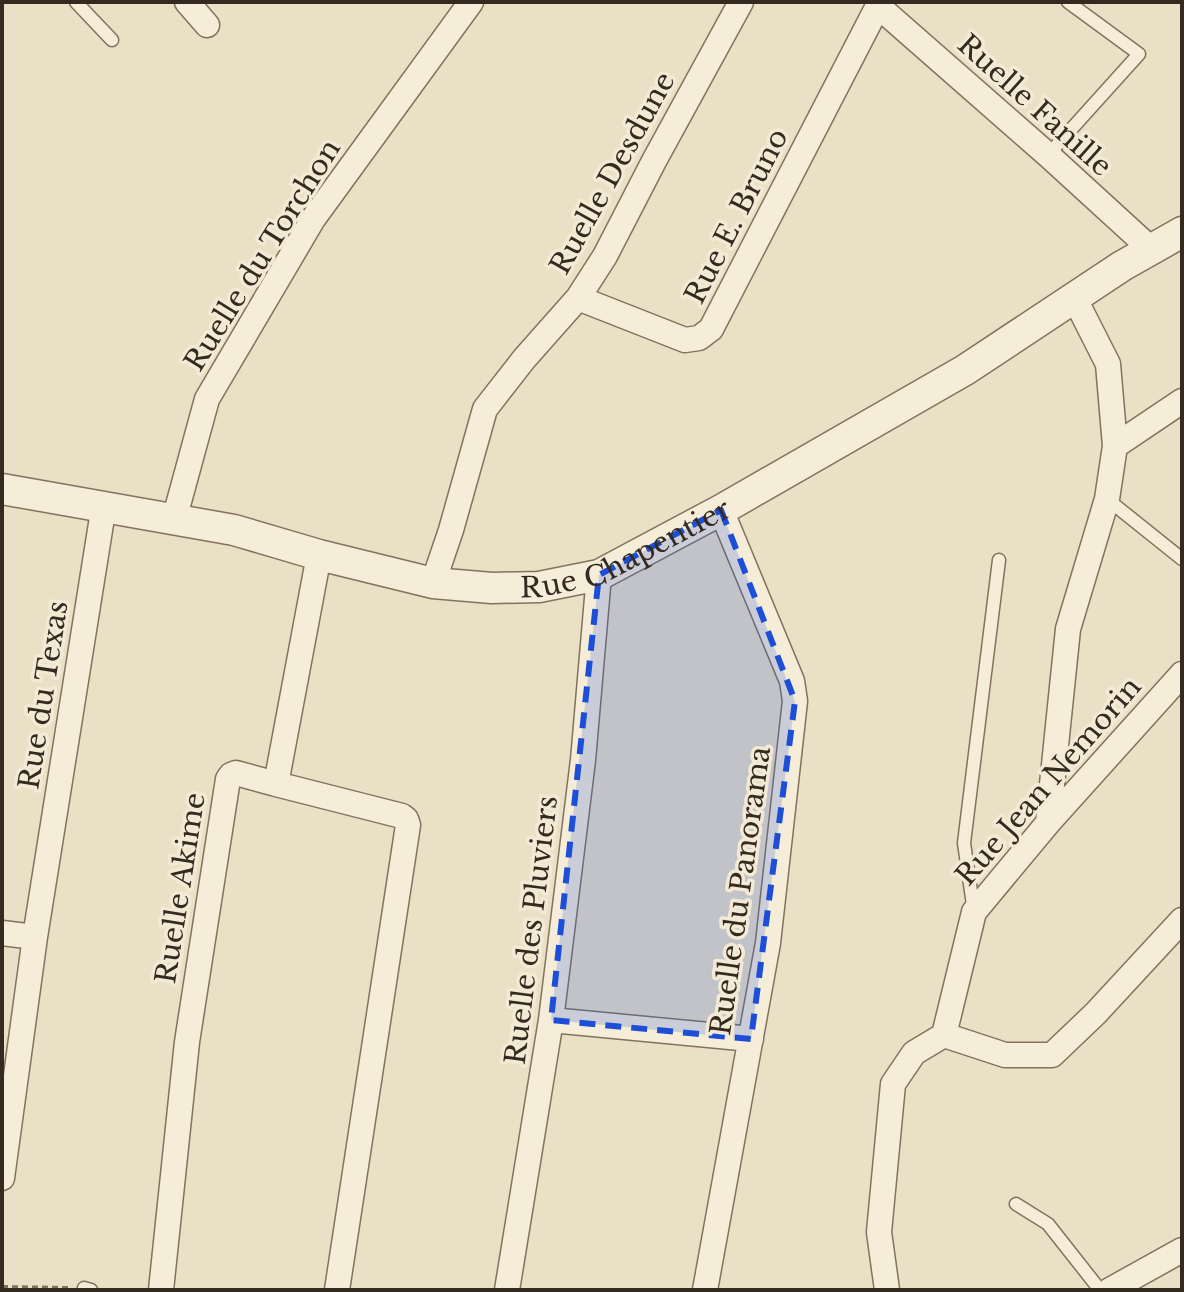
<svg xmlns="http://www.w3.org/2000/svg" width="1184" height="1292" font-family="'Libre Baskerville',serif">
<rect width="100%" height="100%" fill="#eae0c5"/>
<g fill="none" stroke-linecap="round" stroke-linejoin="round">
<defs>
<path id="service" d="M 76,2 L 112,40
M 1048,155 L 1139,54 L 1068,2
M 1107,499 L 1182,559
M 974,912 L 964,843 L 999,560
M 1016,1204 L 1048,1224 L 1100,1290
M 84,1288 L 91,1290"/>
<path id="minor" d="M 187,2 L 207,25
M 878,6 L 1048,155 L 1152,250
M 578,298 L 685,340 L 699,338 L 711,329 L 880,2
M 1115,446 L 1182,401
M 174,520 L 207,399 L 313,219 L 471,2
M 433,583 L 451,530 L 485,409 L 524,359 L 578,298 L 605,256 L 654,161 L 741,2
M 276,784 L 402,816 L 406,819 L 408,825 L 337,1290
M 1048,823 L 1068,629 L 1107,499 L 1115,446 L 1108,364 L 1074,297
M 2,933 L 35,937
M 551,1020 L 751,1039
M 944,1035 L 1005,1055 L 1052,1055 L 1096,1013 L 1182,920
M 2,1178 L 35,937 L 104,505
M 161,1290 L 187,1042 L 228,779 L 231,775 L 236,773 L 276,784 L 319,555
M 507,1290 L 551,1020 L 583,760 L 599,575
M 705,1290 L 768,943 L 795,701 L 792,681 L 721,510
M 887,1290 L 879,1232 L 893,1084 L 914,1053 L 944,1035 L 974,912 L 1048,823 L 1182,674
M 1110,1290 L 1182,1250"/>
<g id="tertiary">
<path id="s1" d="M 2,489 L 234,530 L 319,555 L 433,583 L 492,588 L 539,587 L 599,575 L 721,510 L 965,370 L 1122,266 L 1182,232"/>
</g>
</defs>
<!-- service casing -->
<use href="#service" stroke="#83725d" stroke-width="15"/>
<!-- minor casing -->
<use href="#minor" stroke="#83725d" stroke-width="27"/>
<!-- tertiary casing -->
<use href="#tertiary" stroke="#83725d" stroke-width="33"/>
<!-- path -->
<path stroke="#83725d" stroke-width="4" stroke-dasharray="6 4" stroke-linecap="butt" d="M 2,1287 L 68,1288"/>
<!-- service -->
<use href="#service" stroke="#f6edd8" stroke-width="12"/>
<!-- minor -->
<use href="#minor" stroke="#f6edd8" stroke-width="24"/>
<!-- tertiary -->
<use href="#tertiary" stroke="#f6edd8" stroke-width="30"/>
</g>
<!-- marked area -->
<path fill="#1d4ed8" fill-opacity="0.2" stroke="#1d4ed8" stroke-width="6" stroke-dasharray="16 10" stroke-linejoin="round" d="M 721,510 L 795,701 L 751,1039 L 551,1020 L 599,575 Z"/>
<g text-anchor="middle" stroke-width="7" stroke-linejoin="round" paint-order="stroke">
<!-- street labels -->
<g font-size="28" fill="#352a1f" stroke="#f2ead4">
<text transform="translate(1035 105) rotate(42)" y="10">Ruelle Fanille</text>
<text transform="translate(612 173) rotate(-61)" y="10">Ruelle Desdune</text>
<text transform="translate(736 216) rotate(-63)" y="10">Rue E. Bruno</text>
<text transform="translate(262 255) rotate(-58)" y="10">Ruelle du Torchon</text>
<text dy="10" stroke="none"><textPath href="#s1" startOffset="642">Rue Chapentier</textPath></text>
<text transform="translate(43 695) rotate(-81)" y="10">Rue du Texas</text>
<text transform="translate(1048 781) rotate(-49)" y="10">Rue Jean Nemorin</text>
<text transform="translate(180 888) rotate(-81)" y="10">Ruelle Akime</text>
<text transform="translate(740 891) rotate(-82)" y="10">Ruelle du Panorama</text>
<text transform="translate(531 930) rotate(-83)" y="10">Ruelle des Pluviers</text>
</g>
</g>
<!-- border -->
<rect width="1184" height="1292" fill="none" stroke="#352a1f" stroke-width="8"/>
</svg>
